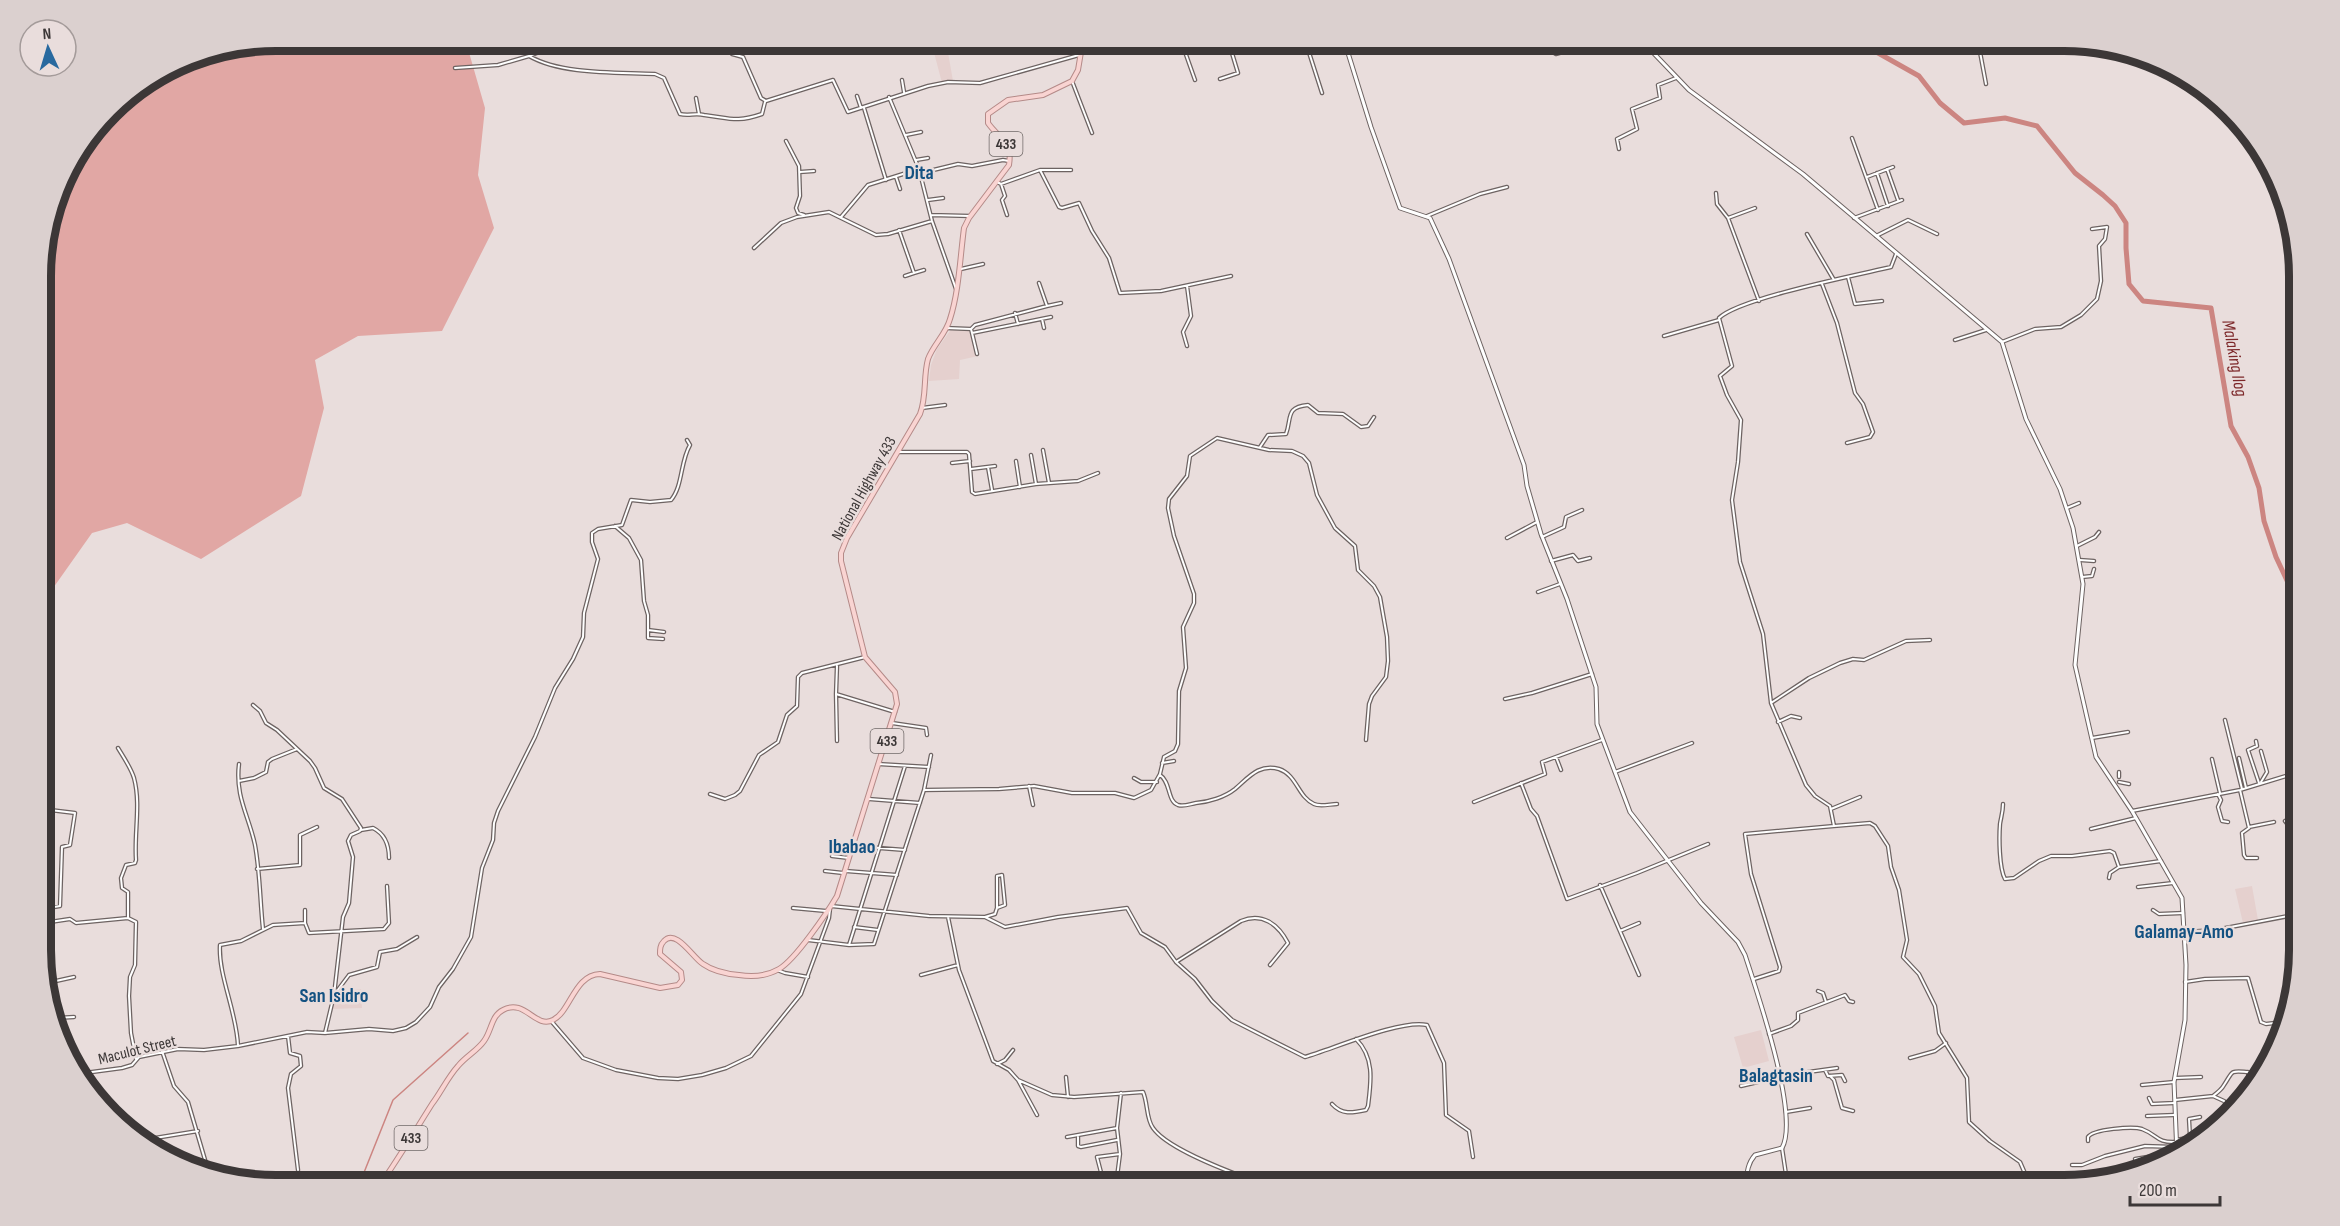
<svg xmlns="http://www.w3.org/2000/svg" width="2340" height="1226" font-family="'Sofia Sans Condensed',sans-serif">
<rect width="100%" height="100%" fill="#e9dddc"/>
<!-- built -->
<path fill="#e5d0ce" d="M 931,41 L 946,41 L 953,81 L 942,83 Z
M 955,327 L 971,329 L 978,356 L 960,360 L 959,379 L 929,381 L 931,365 L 937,349 L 952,328 Z
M 2252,886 L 2258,920 L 2243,923 L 2235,889 Z
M 361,989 L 362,1008 L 331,1009 L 342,991 Z
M 1761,1030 L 1769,1061 L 1743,1068 L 1734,1037 Z"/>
<!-- green -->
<path fill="#e1a7a4" d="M 276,41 L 462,41 L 468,49 L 485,108 L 478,175 L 494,228 L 442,331 L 358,336 L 315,360 L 324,408 L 301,496 L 201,559 L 127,523 L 92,533 L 51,591 L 42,592 L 41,260 L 65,172 L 120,99 L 186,58 Z"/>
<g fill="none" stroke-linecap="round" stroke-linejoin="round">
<!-- stream -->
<path stroke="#cc8581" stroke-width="1.5" d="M 359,1185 L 393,1100 L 468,1033"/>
<!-- river -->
<path stroke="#cc8581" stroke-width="5" d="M 1855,40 L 1919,76 L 1940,103 L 1964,123 L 2005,118 L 2037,126 L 2075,173 L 2103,195 L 2115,206 L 2126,223 L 2126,248 L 2129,284 L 2143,301 L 2211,308 L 2231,426 L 2248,457 L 2259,488 L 2264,521 L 2276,557 L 2298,604 L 2294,644 L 2299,679"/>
<defs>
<path id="minor" d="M 727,40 L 732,54 L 743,57 L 761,98 L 766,101 L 833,80 L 848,112 L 928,86 L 948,82 L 980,83 L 1079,55
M 1169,40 L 1173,48 L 1184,49 L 1195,80
M 1305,40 L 1322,93
M 1975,40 L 1976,48 L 1980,52 L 1986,84
M 1229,44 L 1240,40
M 1209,46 L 1226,40
M 1524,48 L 1538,43 L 1556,54 L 1604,40
M 529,56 L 548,49 L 546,40
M 455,68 L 498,65 L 529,56 C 562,75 617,72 655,74 L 664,78 L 680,114 C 688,116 696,113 704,115 C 730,118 736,123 762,114 L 765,102
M 2188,78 L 2189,81
M 1220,79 L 1238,73 L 1228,40
M 902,80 L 904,92
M 1072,81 L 1092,133
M 857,96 L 861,108
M 889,97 L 919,169 L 932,221 L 956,289
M 696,98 L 699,114
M 864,108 L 886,180
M 906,135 L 921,132
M 1852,138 L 1878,210
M 786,141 L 799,166 L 800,196 L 796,208 L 798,213 L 804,215
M 1619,149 L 1617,139 L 1637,129 L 1632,109 L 1660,98 L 1658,85 L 1676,78
M 916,160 L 928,158
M 1887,169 L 1898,200
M 1040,170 L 1071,170
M 800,172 L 814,171
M 921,173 L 958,164 L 972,166 L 1003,160 L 1009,161
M 1877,173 L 1888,206
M 896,177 L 900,189
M 1867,177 L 1893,167
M 997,182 L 1001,184 L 1040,170 L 1059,207 L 1062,208 L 1079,203 L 1092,231 L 1109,258 L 1120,293 L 1161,291 L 1231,276
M 1001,184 L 1005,196 L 1002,200 L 1007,215
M 1716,193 L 1717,204 L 1728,218 L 1759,301
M 928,200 L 943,198
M 931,215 L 970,216
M 1427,216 L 1480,194 L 1507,187
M 841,217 L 868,185 L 919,169
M 1728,218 L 1755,208
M 1854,218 L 1902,200
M 899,230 L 914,273 L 905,276
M 1807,234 L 1834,280
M 1876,236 L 1908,220 L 1937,234
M 754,248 L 781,223 L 797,217 L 829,212 L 876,235 L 888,234 L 932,221
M 1896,254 L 1891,267 C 1857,275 1740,298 1719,318 L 1732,366 L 1720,376 L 1727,395 L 1741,420 L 1738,462 L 1732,500 L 1740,562 L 1763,634 L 1771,703 L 1806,785 L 1815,796 L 1830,806 L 1834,826 L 1870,823 L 1875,826 L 1888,846 L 1891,867 L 1899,890 L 1907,940 L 1903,957 L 1919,974 L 1935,1006 L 1939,1033 L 1967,1078 L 1969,1122 L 1990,1141 L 2020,1162 L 2030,1185
M 961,269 L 983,264
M 914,273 L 924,270
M 1848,277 L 1855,304 L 1882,301
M 1822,284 L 1837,323 L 1855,393 L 1863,404 L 1873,432 L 1870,437 L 1847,443
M 1187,286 L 1191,316 L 1183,332 L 1187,346
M 1047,306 L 1061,303
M 1015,313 L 1018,324
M 2298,316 L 2294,317 L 2295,338 L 2298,347
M 1042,319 L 1044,328
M 946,328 L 971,329 L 975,325 L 1047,306 L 1039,283
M 971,329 L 972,333 L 1051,317
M 972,333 L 977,354
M 1664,336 L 1719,320
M 1955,340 L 1986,330
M 2002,342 L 2035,329 L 2061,327 L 2081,315 L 2097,299 L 2101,281 L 2099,246 L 2105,239 L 2107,227 L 2092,229
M 922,408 L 945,405
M 1260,447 L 1268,435 L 1286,434 C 1292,418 1285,407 1308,405 L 1318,413 L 1343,414 L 1361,427 L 1368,426 L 1374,417
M 1043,450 L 1049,483
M 898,452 L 967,452 L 969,454 L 972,492 L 975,494 L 1036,484 L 1078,481 L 1098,473
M 1031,455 L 1036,484
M 1016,461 L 1020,487
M 952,463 L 970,461
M 988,467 L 992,490
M 971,469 L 995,466
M 2067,508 L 2079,503
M 615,526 L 629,538 L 641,560 L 644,601 L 648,615 L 648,638 L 663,639
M 1542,537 L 1564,527 L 1566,517 L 1582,510
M 1507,538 L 1537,522
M 2077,546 L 2095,537 L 2099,532
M 2080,560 L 2094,561
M 1551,561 L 1573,555 L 1578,561 L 1590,558
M 2082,577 L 2092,576 L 2094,569
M 1538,592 L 1560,584
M 648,630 L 664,632
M 836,694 L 837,666
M 1505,699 L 1532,693 L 1592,674
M 1771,703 L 1809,678 L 1840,663 L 1853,659 L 1864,660 L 1906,641 L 1930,640
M 253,705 L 260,711 L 266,723 L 277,730 L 310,761 L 315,768 L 324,788 L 342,799 L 361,828 L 360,831 L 351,835 L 348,841 L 353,857 L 349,903 L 343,917 L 334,995 L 325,1033
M 2225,720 L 2242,789
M 1778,722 L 1791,716 L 1800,718
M 892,723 L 926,728 L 927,735
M 2092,738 L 2128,732
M 837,741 L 836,694 L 895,712
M 2256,741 L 2257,746 L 2248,750 L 2259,783
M 118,748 C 124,758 131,768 134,778 C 141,804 134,833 136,860 L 135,863 L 126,865 L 121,878 L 122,888 L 128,892 L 128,918
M 1556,757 L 1561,770
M 2239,758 L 2246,788
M 2212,759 L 2220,793
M 1162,763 L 1174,761
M 239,764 C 235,797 249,816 255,845 C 260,872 260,901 263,929
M 878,764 L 929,767
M 1615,772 L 1692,743
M 2119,772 L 2119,777
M 2294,773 L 2290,760 L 2296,757
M 1160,775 C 1171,782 1167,801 1178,805 C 1184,807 1190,804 1196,803 C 1209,802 1225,797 1235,789 C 1248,778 1259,763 1279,769 C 1297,775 1298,797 1314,804 C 1320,807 1330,804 1337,804
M 1134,778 L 1141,782 L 1157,782
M 239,781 L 254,778 L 266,772 L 268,762 L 272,759 L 297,749
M 2119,782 L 2129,784
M 2261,782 L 2267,772 L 2261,751
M 1521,783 L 1531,809 L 1537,816 L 1567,899 L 1637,873 L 1708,844
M 1029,786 L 1033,805
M 924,790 L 999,789 L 1034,786 L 1072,793 L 1115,793 L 1134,798 L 1151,790 L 1160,774 L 1164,757 L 1175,751 L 1178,744 L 1179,691 L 1186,668 L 1183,627 L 1194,603 L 1194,594 L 1174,536 L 1168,508 L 1169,499 L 1187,476 L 1190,456 L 1217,438 L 1269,450 L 1292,451 L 1303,456 L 1309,463 L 1317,495 L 1335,528 L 1355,546 L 1358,570 L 1374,586 L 1380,597 L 1387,637 L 1388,661 L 1386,677 L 1372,696 L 1369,704 L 1366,740
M 2240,790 L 2249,828 L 2242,833 L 2244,855 L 2246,858 L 2257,858
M 710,794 L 725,799 L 735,795 L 740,791 L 759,755 L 778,742 L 787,715 L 797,706 L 798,677 L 802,673 L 865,657
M 2218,794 L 2221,800 L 2218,807 L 2222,821 L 2228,822
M 869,799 L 920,803
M 1474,802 L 1545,774 L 1542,762 L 1602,740
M 2003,804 C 2003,812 2001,817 2000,824 C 1999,837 1999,868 2005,879 L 2014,878 L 2039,861 L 2051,856 L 2072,856 L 2110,851 L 2114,853 L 2119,867 L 2161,861
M 42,809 L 75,813 L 70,845 L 62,847 L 60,906 L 48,908 L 46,896 L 42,895
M 1831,809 L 1860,797
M 2132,811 L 2240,790 L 2299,772
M 2285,821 L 2292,830 L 2299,830
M 2249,827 L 2274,822
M 2091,829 L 2136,818
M 361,830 L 373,828 C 385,834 389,845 389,858
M 854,846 L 905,850
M 832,856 L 849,858
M 257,869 L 300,865 L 300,835 L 317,827
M 825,871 L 843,873
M 846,871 L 897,875
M 2109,878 L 2110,873 L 2119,867
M 1600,885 L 1639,975
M 2138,887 L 2173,883
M 831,906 L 929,916 L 985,917 L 1005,927 L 1058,917 L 1127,908 L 1141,933 L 1165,947 L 1176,962 L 1195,979 L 1212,1001 L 1232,1020 L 1305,1057 C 1333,1049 1401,1019 1427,1025 L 1444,1063 L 1446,1115 L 1469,1131 L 1473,1157
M 48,908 L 54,978 L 56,981 L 74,977
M 793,908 L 826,911
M 305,910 L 305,923 L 309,933 L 384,929 L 389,923 L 387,886
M 2153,910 L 2159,914 L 2183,913
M 948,917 L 959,970 L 993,1061 L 1009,1070 L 1018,1080 L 1052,1095 L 1074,1097 L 1143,1092 C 1148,1103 1146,1119 1153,1128 C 1168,1150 1240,1176 1266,1185
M 985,917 L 995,914 L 997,908 L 1005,905 L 1002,875 L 997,876 L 997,908
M 50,922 L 70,919 L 76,923 L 128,918 L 136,922 L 135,965 L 130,977 L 129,996 L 131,1033 L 136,1059
M 854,927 L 878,930
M 1620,931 L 1639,923
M 2185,932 L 2215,930 L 2299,914
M 808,940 L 849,945 L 874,944 L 924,790 L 931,755
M 849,945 L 905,766
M 1176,962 L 1241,921 C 1262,912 1278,924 1288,943 L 1270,965
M 777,970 L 785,973 L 808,977
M 921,975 L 958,965
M 1754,979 L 1779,971 L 1780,967 L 1751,874 L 1745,834 L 1834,826
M 2185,982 L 2205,979 L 2248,978 L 2261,1022 L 2266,1024 L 2283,1022
M 1818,991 L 1823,993 L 1826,1002
M 334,995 L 349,975 L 377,967 L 380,952 L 397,949 L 417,937
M 56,1018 L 74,1017
M 552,1022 L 583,1058 L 616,1070 L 658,1078 L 678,1079 L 702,1075 L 726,1068 L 751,1056 L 801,994 L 829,918 L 830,909
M 1769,1034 L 1791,1026 L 1798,1020 L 1798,1013 L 1845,995 L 1849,1001 L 1853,1002
M 288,1036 L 290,1053 L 300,1056 L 301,1066 L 291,1074 L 288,1088 L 298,1170
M 238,1046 C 237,1013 218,975 220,945 L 241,941 L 273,925 L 305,923
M 162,1051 L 174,1086 L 188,1102 L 208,1170
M 1910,1058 L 1935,1051 L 1946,1043
M 997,1064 L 1005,1060 L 1013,1050
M 1825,1070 L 1828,1076 L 1842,1075 L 1845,1081
M 77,1074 L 122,1068 L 132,1065 L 139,1057 L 178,1049 L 204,1050 L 238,1046 L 307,1032 L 325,1033 L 369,1029 L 393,1031 L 406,1028 L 416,1022 L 430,1007 L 439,987 L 453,969 L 471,937 L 482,868 L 493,840 L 494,823 L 498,811 L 535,737 L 555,688 L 573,659 L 583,637 L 584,613 L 598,559 L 592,542 L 592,533 L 598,529 L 622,525 L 631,500 L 650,502 L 671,500 C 683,486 680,462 690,445 L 687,440
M 1780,1076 L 1837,1068
M 1830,1076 L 1834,1080 L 1842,1108 L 1853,1111
M 1066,1077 L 1068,1097
M 2250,1077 L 2260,1077
M 2175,1078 L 2201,1077
M 1018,1080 L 1037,1115
M 2142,1085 L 2174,1082
M 1741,1086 L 1779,1077
M 2213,1096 L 2224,1101 L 2232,1114
M 2149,1098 L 2152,1104 L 2174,1103
M 2175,1100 L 2213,1096 C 2217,1093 2222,1089 2224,1085 C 2234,1070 2229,1071 2248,1072 L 2250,1087
M 1332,1104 C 1342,1115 1352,1113 1366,1110 L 1368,1106 C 1371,1082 1375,1058 1356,1039
M 1786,1112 L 1810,1108
M 2147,1116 L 2174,1115
M 1117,1128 L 1120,1154 L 1117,1177 L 1103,1180 L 1097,1157 L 1120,1154
M 1067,1137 L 1117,1128 L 1121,1093
M 1078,1137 L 1078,1146 L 1081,1147 L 1117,1140
M 2190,1137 L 2189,1119 L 2200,1117
M 155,1138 L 198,1131
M 2176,1140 L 2208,1134
M 2088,1141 L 2088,1137 C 2093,1129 2133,1126 2142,1129 C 2158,1135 2156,1143 2176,1142
M 1782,1148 L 1787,1181 L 1813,1185
M 2135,1159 L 2177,1152
M 2072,1165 L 2082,1165 L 2105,1156 L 2145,1146 L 2176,1147"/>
<path id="tertiary" d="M 1344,40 L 1371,127 L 1400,208 L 1430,218 L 1449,259 L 1524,465 L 1527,486 L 1541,534 L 1567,599 L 1596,687 L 1597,724 L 1630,812 L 1701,903 L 1738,942 L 1745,955 C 1757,992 1800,1116 1782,1148 L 1755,1155 C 1747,1164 1747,1174 1746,1185
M 1641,40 L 1689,90 L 1803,174 L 2002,342 L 2026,419 L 2060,489 L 2073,528 L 2083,584 L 2075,665 L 2096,757 L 2132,811 L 2182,898 L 2186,965 L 2185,1020 L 2174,1082 L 2177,1155"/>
<path id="primary" d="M 380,1185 C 398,1159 415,1131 432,1104 C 441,1092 448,1077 458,1066 C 466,1056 477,1051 484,1041 C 492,1030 491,1016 503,1010 C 525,998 535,1029 553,1020 C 571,1011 574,975 600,974 L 660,988 L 678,985 L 682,980 L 681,972 L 660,954 C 660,949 660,945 664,941 C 676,928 693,958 703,964 C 713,971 727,974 739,975 C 752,977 767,976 779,969 C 795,960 827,913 837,896 L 897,704 L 895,692 L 865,657 L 841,561 L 841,553 L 847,538 L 920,414 C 927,396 923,377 928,359 C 933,345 946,334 950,319 C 959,291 960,258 964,228 L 969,218 L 1009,165 C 1013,141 999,139 988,123 L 988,114 L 1008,100 L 1043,95 L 1072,81 L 1078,70 L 1083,40"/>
</defs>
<!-- minor casing -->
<use href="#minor" stroke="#6d6362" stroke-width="4.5"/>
<!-- tertiary casing -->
<use href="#tertiary" stroke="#6d6362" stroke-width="5"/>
<!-- primary casing -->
<use href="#primary" stroke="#b48a88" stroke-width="6"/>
<!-- minor -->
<use href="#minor" stroke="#fff" stroke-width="2"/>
<!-- tertiary -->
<use href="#tertiary" stroke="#fff" stroke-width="3"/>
<!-- primary -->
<use href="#primary" stroke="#f9d4d2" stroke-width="4"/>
</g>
<g text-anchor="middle" stroke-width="5" stroke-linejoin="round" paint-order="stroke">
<!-- shield labels -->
<g fill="#e9dddc" stroke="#706968" stroke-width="1.5">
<rect x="989.5" y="132" width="33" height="24" rx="4.5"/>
<rect x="870.5" y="729" width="33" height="24" rx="4.5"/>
<rect x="394.5" y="1126" width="33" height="24" rx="4.5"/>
</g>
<g font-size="15" font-weight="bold" fill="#3c3737">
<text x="1006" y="149">433</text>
<text x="887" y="746">433</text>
<text x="411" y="1143">433</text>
</g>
<!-- street labels -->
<g font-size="16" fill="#3c3737" stroke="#e9dddc">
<text transform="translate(863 488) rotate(-61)" y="6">National Highway 433</text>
<text transform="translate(137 1049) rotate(-14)" y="6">Maculot Street</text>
</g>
<!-- water labels -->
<g font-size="18" font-style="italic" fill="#7d282a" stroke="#e9dddc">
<text transform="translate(2235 358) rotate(80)" y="6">Malaking Ilog</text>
</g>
<!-- quarter labels -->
<g font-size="20" font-weight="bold" fill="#135181" stroke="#e9dddc">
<text x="919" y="179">Dita</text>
<text x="852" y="853">Ibabao</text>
<text x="2184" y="938">Galamay-Amo</text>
<text x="334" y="1002">San Isidro</text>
<text x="1776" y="1082">Balagtasin</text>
</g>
</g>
<!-- crop -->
<path d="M0 0H2340V1226H0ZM276 51H2064A225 225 0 0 1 2289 276V950A225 225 0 0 1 2064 1175H276A225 225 0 0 1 51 950V276A225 225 0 0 1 276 51Z" fill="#dbd0cf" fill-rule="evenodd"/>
<path fill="none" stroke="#3c3737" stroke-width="8" d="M276 51H2064A225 225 0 0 1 2289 276V950A225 225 0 0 1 2064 1175H276A225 225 0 0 1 51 950V276A225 225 0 0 1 276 51Z"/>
<!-- north arrow -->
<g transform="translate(48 48) rotate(356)"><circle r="28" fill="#e9dddc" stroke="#a49b9a" stroke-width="1.5"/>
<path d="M0-4.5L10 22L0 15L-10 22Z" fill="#28699f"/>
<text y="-9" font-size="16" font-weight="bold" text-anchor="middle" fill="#3c3737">N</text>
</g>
<!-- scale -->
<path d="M2130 1196v9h90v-9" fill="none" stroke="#3c3737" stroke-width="3"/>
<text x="2139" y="1196" font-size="18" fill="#3c3737" stroke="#e9dddc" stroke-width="4.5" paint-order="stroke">200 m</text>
</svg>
